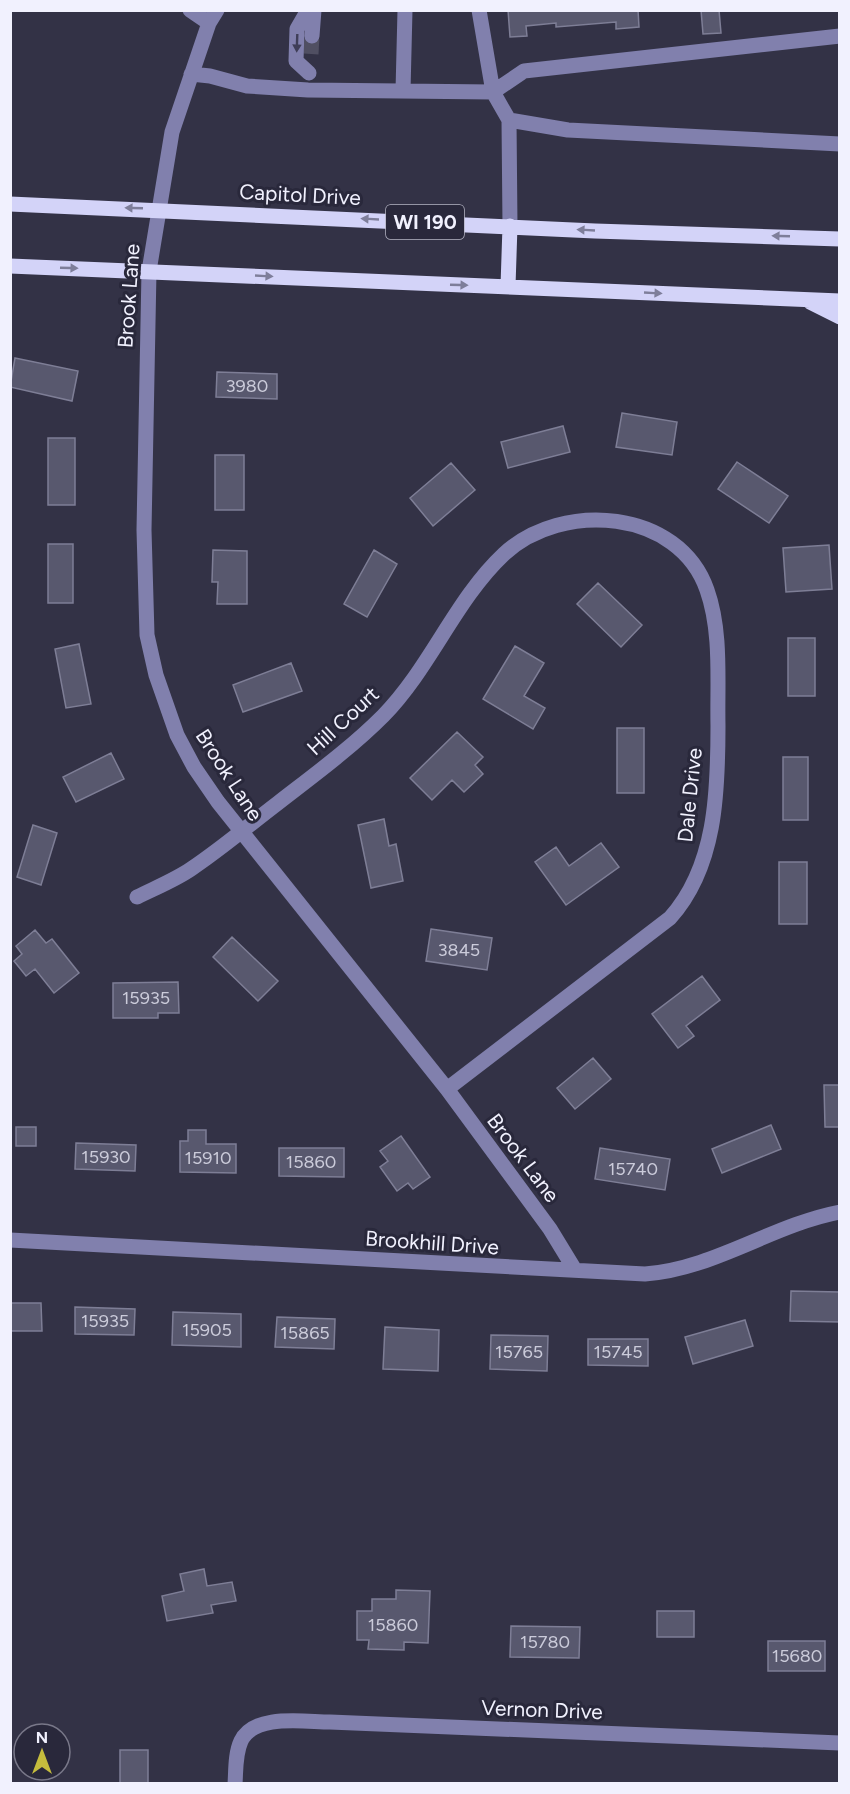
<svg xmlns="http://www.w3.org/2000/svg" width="850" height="1794" font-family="Figtree,sans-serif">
<rect width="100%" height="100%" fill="#333246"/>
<!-- building -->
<path fill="#58586e" stroke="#7e7e96" stroke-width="1.5" d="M 508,10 L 638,10 L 639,27 L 616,29 L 616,22 L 556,27 L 556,23 L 526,26 L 527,36 L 510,37 Z
M 701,10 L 719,10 L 721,33 L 703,34 Z
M 15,358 L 78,371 L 72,401 L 10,387 Z
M 217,372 L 277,374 L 277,399 L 216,397 Z
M 622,413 L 677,422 L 672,455 L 616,447 Z
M 563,426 L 570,452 L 508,468 L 501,442 Z
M 48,438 L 75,438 L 75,505 L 48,505 Z
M 215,455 L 244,455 L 244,510 L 215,510 Z
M 737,462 L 788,496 L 769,523 L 718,489 Z
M 451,463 L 475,490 L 433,526 L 410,498 Z
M 48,544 L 73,544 L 73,603 L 48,603 Z
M 829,545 L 832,589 L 786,592 L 783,548 Z
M 213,550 L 247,551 L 247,604 L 217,604 L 218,582 L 212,582 Z
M 374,550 L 397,564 L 367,617 L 344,604 Z
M 598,583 L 642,625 L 621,647 L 577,604 Z
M 788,638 L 815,638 L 815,696 L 788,696 Z
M 79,644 L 91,704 L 66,708 L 55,649 Z
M 515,646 L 544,663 L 524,696 L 545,708 L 533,729 L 483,699 Z
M 291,663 L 302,691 L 243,712 L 233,685 Z
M 617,728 L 644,728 L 644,793 L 617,793 Z
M 457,732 L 483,757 L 475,765 L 483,774 L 464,792 L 452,780 L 432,800 L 410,778 Z
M 111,753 L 124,779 L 76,802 L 63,777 Z
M 783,757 L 808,757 L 808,820 L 783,820 Z
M 384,819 L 389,846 L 396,844 L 403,881 L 371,888 L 358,825 Z
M 33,825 L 57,833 L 41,885 L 17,877 Z
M 601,843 L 619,867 L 566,905 L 535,862 L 556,847 L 569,866 Z
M 779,862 L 807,862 L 807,924 L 779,924 Z
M 431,929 L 492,938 L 487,970 L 426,961 Z
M 35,930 L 46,943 L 52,939 L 79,973 L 54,993 L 35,969 L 26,976 L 14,961 L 22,954 L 16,946 Z
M 232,937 L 278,981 L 258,1001 L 213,957 Z
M 702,976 L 720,1000 L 686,1026 L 694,1036 L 678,1048 L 652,1014 Z
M 178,982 L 179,1013 L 158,1013 L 158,1018 L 113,1018 L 113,983 Z
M 593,1058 L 611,1079 L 575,1109 L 557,1088 Z
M 824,1085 L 840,1085 L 840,1127 L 825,1127 Z
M 771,1125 L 781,1149 L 722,1173 L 712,1149 Z
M 16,1127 L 36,1127 L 36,1146 L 16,1146 Z
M 188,1130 L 206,1130 L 206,1144 L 236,1144 L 236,1173 L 180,1172 L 180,1141 L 188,1141 Z
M 401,1136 L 430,1177 L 413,1189 L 408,1183 L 397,1191 L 380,1167 L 388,1161 L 380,1151 Z
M 76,1143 L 136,1145 L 135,1171 L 75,1169 Z
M 279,1148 L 344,1148 L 344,1177 L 279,1176 Z
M 600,1148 L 670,1159 L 665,1190 L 595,1179 Z
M 791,1291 L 840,1292 L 840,1322 L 790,1321 Z
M 10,1303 L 41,1303 L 42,1331 L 10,1331 Z
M 75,1307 L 135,1309 L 134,1335 L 75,1334 Z
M 173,1312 L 241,1314 L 241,1347 L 172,1345 Z
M 277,1317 L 335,1319 L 334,1349 L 275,1347 Z
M 745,1320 L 753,1346 L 693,1364 L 685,1337 Z
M 385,1327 L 439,1330 L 438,1371 L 383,1369 Z
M 491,1335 L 548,1336 L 547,1371 L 490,1369 Z
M 588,1339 L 648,1339 L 648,1366 L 588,1365 Z
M 204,1569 L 207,1586 L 232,1582 L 236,1601 L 211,1605 L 213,1613 L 167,1621 L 162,1596 L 184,1591 L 180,1574 Z
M 396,1590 L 430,1591 L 428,1643 L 404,1642 L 404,1650 L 368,1649 L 369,1640 L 357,1640 L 357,1611 L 372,1611 L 372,1599 L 396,1599 Z
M 657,1611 L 694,1611 L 694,1637 L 657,1637 Z
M 511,1626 L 580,1627 L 579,1658 L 510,1657 Z
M 768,1641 L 825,1641 L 825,1671 L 768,1671 Z
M 120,1750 L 148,1750 L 148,1784 L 120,1784 Z"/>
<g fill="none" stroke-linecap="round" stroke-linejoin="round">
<!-- minor-tunnel -->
<path stroke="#504f62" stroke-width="15" stroke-dasharray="15 8" stroke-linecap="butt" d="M 311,54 L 312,36"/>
<!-- minor -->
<path stroke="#8180ad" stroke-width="15" d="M 190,10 L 209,23
M 217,10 L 209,23 L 172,132 L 149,271 L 144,530 L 147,635 L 156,675 L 177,735 L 194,767 L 218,802 L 447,1089 L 550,1229 L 575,1270
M 308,10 L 297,29 L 296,61 L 309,73
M 479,10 L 493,92 L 509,120 L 510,226
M 312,36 L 314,10
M 191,74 L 210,76 L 247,86 L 308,90 L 493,92 L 524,71 L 840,36
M 403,91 L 405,10
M 509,120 L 568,130 L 840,144
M 137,897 C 155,888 175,880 191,869 C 221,849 249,825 278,803 C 314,775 351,748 383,716 C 431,667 455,600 504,554 C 562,500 679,509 707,590 C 722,632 717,683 718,726 C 718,792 716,867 670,918 L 447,1089
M 10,1240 L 645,1274 C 714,1269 772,1225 840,1212
M 235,1784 C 236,1770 235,1754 241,1741 C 254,1713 305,1722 330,1722 L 840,1743"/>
<!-- major -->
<path stroke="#d3d3f8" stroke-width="15" d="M 10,204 L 595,231 L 840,239
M 10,266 L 840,301
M 508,286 L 510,226
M 810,302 L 840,317"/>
</g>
<!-- one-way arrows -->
<defs><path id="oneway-solid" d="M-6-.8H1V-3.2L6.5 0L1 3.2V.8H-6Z" transform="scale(1.5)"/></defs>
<use fill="#3f3e58" href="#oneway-solid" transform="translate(297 43) rotate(92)"/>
<g fill="#7e7e9a">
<use href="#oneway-solid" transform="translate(134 208) rotate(-178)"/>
<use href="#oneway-solid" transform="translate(370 219) rotate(-177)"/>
<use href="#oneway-solid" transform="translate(586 230) rotate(-177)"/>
<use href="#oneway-solid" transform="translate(781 236) rotate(-178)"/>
<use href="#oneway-solid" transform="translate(69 268) rotate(2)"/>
<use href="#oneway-solid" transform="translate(264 276) rotate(3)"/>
<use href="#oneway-solid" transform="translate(459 285) rotate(2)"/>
<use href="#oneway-solid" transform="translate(653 293) rotate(3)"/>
</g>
<g text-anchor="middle" stroke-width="6" stroke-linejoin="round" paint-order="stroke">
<!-- number labels -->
<g font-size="18" fill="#cbcbda">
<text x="247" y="392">3980</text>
<text x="459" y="956">3845</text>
<text x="146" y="1004">15935</text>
<text x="106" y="1163">15930</text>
<text x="208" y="1164">15910</text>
<text x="311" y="1168">15860</text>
<text x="633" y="1175">15740</text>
<text x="105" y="1327">15935</text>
<text x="207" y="1336">15905</text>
<text x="305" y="1339">15865</text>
<text x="519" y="1358">15765</text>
<text x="618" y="1358">15745</text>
<text x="393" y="1631">15860</text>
<text x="545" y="1648">15780</text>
<text x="797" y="1662">15680</text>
</g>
<!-- shield labels -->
<rect fill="#29283b" stroke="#b5b5c4" stroke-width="1.5" x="386" y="205" width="78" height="34" rx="4.5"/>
<g font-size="20" font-weight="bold" fill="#f1f1fe">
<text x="425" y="229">WI 190</text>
</g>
<!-- street labels -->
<g font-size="21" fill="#f1f1fe" stroke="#29283b">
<text transform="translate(300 195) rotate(3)" y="7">Capitol Drive</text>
<text transform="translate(129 296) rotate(-86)" y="7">Brook Lane</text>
<text transform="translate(343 721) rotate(-43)" y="7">Hill Court</text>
<text transform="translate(229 775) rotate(57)" y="7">Brook Lane</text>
<text transform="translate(690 795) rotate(-84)" y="7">Dale Drive</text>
<text transform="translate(523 1158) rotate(53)" y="7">Brook Lane</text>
<text transform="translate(432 1243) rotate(4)" y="7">Brookhill Drive</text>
<text transform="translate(542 1710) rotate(2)" y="7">Vernon Drive</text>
</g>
</g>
<!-- border -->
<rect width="850" height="1794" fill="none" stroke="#f1f1fe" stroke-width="24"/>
<!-- north arrow -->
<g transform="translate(42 1752)"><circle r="28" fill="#29283b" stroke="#797889" stroke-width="1.5"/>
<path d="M0-4.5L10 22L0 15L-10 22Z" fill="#c5bc3d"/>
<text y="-9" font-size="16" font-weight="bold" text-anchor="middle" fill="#f1f1fe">N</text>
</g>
</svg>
